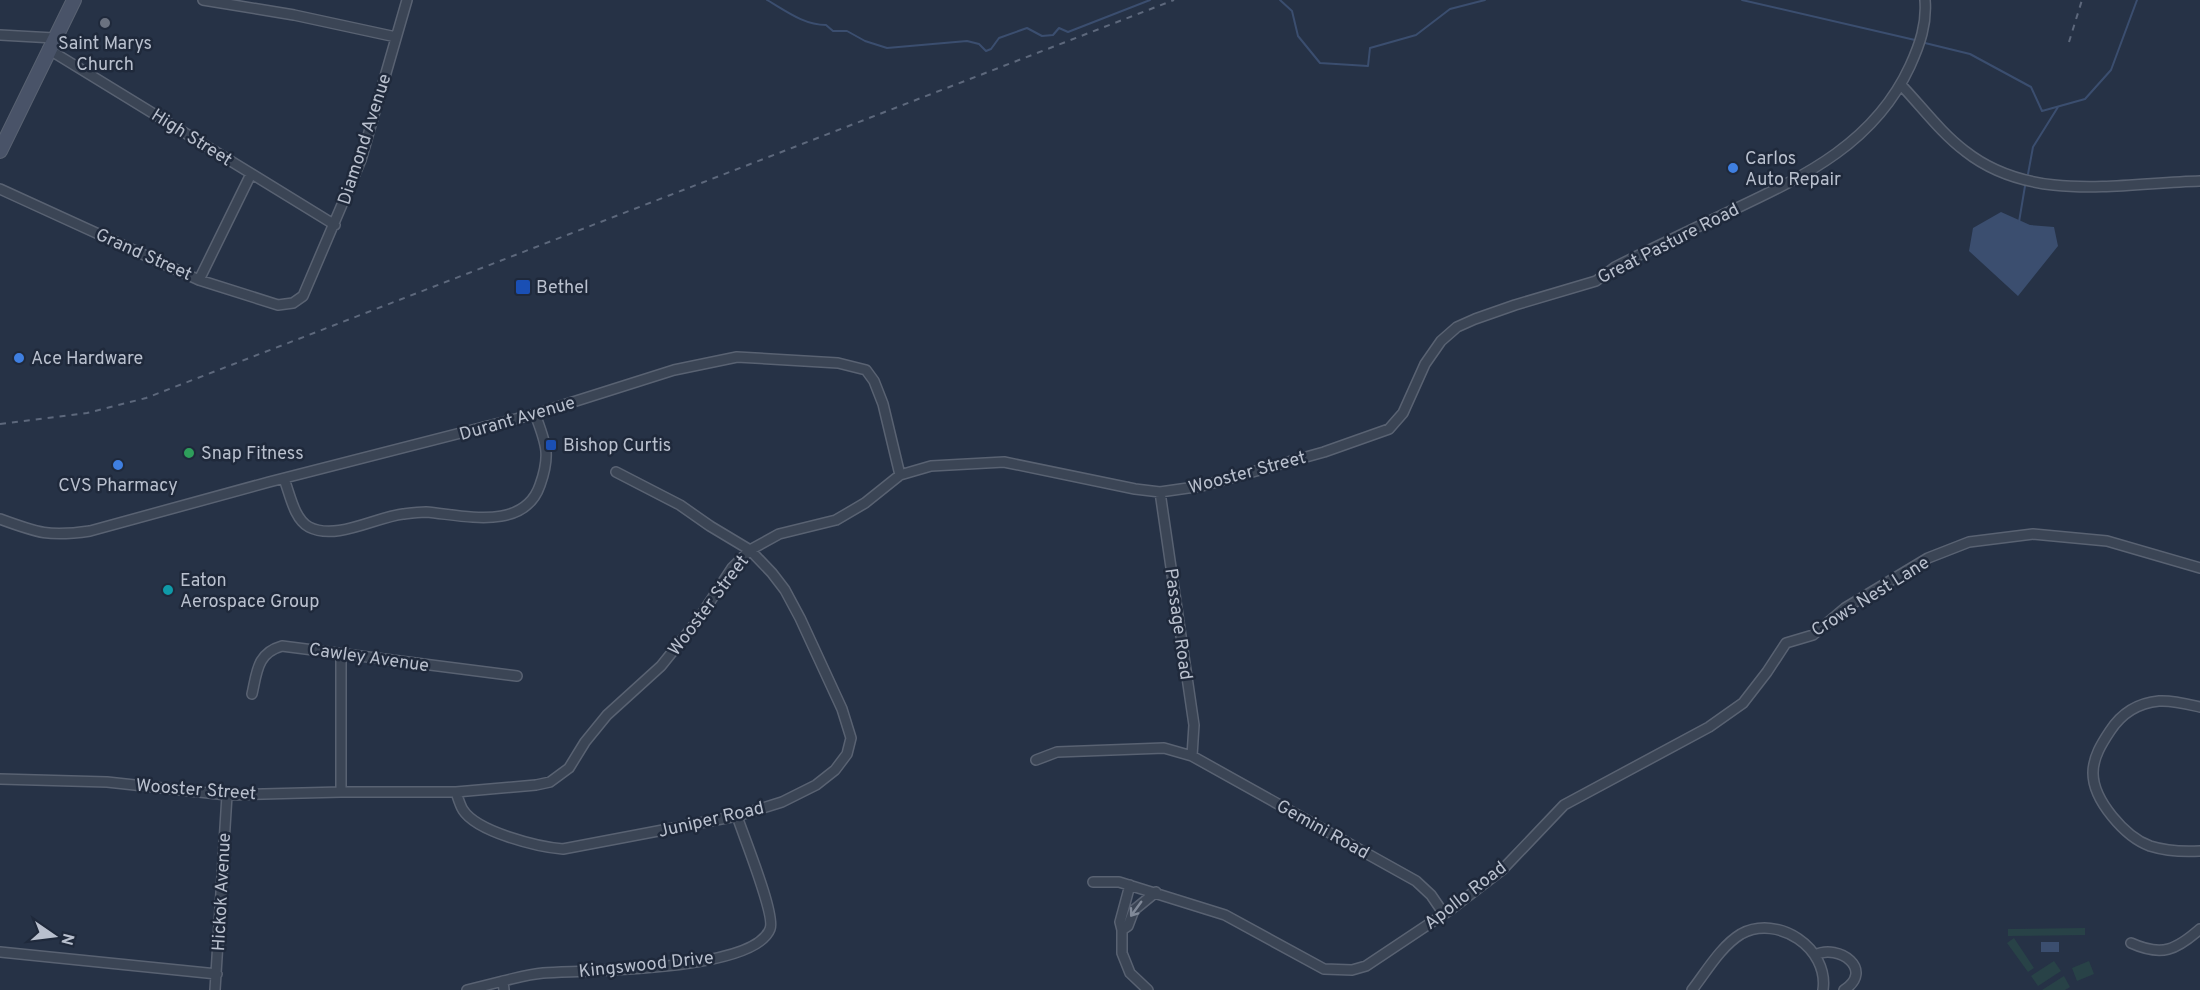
<svg xmlns="http://www.w3.org/2000/svg" width="2200" height="990" font-family="Overpass,sans-serif">
<rect width="100%" height="100%" fill="#263246"/>
<!-- green -->
<path fill="#284247" d="M 2085,928 L 2085,935 L 2008,936 L 2008,929 Z
M 2014,938 L 2034,968 L 2028,972 L 2007,943 Z
M 2054,961 L 2061,971 L 2038,986 L 2031,976 Z
M 2089,961 L 2094,974 L 2077,981 L 2072,968 Z
M 2064,976 L 2070,987 L 2065,990 L 2042,990 Z"/>
<!-- water -->
<path fill="#3b4e6f" d="M 2001,212 L 2030,225 L 2054,227 L 2058,246 L 2018,296 L 1969,251 L 1973,228 Z
M 2041,942 L 2059,942 L 2059,952 L 2041,952 Z"/>
<g fill="none" stroke-linecap="round" stroke-linejoin="round">
<!-- stream -->
<path stroke="#3b4e6f" stroke-width="2" d="M 767,0 C 786,11 804,25 826,25 L 833,31 L 847,31 L 865,41 L 887,48 L 967,41 L 979,44 L 986,51 L 991,49 L 999,38 L 1027,28 L 1042,36 L 1053,35 L 1059,28 L 1068,32 L 1150,0
M 1280,0 L 1292,11 L 1298,36 L 1320,63 L 1368,66 L 1370,48 L 1416,35 L 1450,9 L 1485,0
M 1742,0 L 1915,40
M 1925,43 L 1970,54 L 2031,87 L 2042,111 L 2085,99 L 2111,70 L 2137,0
M 2028,174 L 2033,147 L 2058,107
M 2019,222 L 2025,186"/>
<defs>
<path id="minor" d="M 203,0 L 294,15 L 396,37
M 0,35 L 54,38
M 48,49 L 335,225
M 1901,85 C 1922,107 1941,133 1965,151 C 2032,204 2121,183 2200,181
M 0,189 L 199,280 L 278,305 L 293,303 L 303,296 L 361,160 L 407,0
M 199,280 L 251,174
M 284,479 C 290,494 294,519 309,527 C 336,541 376,517 403,514 C 411,513 418,512 426,512 C 463,515 524,532 540,485 C 551,454 546,444 535,414
M 1160,492 L 1194,725 L 1192,756
M 0,519 C 38,533 49,537 90,531 L 269,482 L 535,414 L 674,370 L 737,357 L 838,363 L 866,370 L 874,381 L 883,404 L 900,475
M 252,694 C 257,672 257,653 282,646 L 517,676
M 2200,707 C 2187,704 2172,700 2159,701 C 2138,703 2121,714 2110,731 C 2102,743 2093,757 2093,773 C 2093,800 2125,837 2150,846 C 2166,851 2183,852 2200,851
M 1036,760 L 1057,752 L 1164,748 L 1192,756 L 1416,881 L 1431,895 L 1444,914
M 0,779 L 107,782 L 227,795 L 341,792 L 456,792 L 536,785 L 550,782 L 569,768 L 585,742 L 607,715 L 661,666 L 698,620 L 732,568 L 750,550 L 779,534 L 836,520 L 865,503 L 900,475 L 931,466 L 1004,462 L 1135,489 L 1160,492 L 1202,486 L 1324,452 L 1389,429 L 1403,413 L 1425,364 L 1441,341 L 1457,327 L 1475,319 L 1515,305 L 1596,281 L 1615,267 C 1655,247 1695,228 1735,209 C 1807,175 1875,142 1910,66 C 1920,44 1927,24 1925,0
M 341,792 L 341,655
M 456,792 C 458,798 460,805 463,810 C 477,832 538,847 563,849 L 737,816 L 782,802 L 816,785 L 835,770 L 847,754 L 851,738 L 842,709 L 800,618 L 785,590 L 772,573 L 750,550 L 710,526 L 680,505 L 616,472
M 1093,882 L 1119,882 L 1225,915 L 1324,969 L 1352,970 L 1366,966 L 1450,910 L 1502,870 L 1564,805 L 1709,727 L 1743,703 L 1767,672 L 1786,643 L 1813,635 L 1845,608 L 1928,558 L 1969,542 L 2033,534 L 2107,541 L 2200,568
M 1130,885 L 1120,922 L 1122,930 L 1122,953 L 1130,973 L 1148,990
M 1122,930 L 1128,926 L 1134,910 L 1156,892
M 2131,943 C 2162,957 2176,950 2200,929
M 0,952 L 217,974
M 1815,955 C 1839,943 1875,970 1844,990
M 503,981 C 516,978 530,974 543,973 C 585,970 754,972 770,929 C 776,915 743,835 737,816
M 215,990 L 227,795
M 467,990 L 503,981 L 504,990
M 1692,990 C 1706,972 1721,946 1741,934 C 1778,914 1829,948 1823,990"/>
<path id="secondary" d="M 0,151 L 74,0"/>
</defs>
<!-- minor casing -->
<use href="#minor" stroke="#596272" stroke-width="12"/>
<!-- secondary casing -->
<use href="#secondary" stroke="#596272" stroke-width="16"/>
<!-- minor -->
<use href="#minor" stroke="#3b4555" stroke-width="9"/>
<!-- secondary -->
<use href="#secondary" stroke="#495368" stroke-width="14"/>
<!-- rail -->
<path stroke="#5d687c" stroke-width="2" stroke-dasharray="6 6" stroke-linecap="butt" d="M 2069,42 L 2082,0
M 0,424 L 87,413 L 146,398 L 1174,0"/>
</g>
<!-- one-way arrows -->
<defs><path id="oneway-shaft" d="M-6 0H5M1.5-3L5.5 0L1.5 3" fill="none" stroke-width="1.6" stroke-linecap="round" stroke-linejoin="round" transform="scale(1.5)"/></defs>
<use stroke="#808998" href="#oneway-shaft" transform="translate(1136 909) rotate(126)"/>
<!-- markers -->
<circle fill="#6b7280" stroke="#1f293b" stroke-width="2" cx="105" cy="23" r="6"/>
<g fill="#3f7fe0" stroke="#1f293b" stroke-width="2">
<circle cx="1733" cy="168" r="6"/>
<circle cx="19" cy="358" r="6"/>
<circle cx="118" cy="465" r="6"/>
</g>
<g fill="#1a4fb4" stroke="#1f293b" stroke-width="2">
<rect x="515" y="279" width="16" height="16" rx="3"/>
<rect x="545" y="439" width="12" height="12" rx="3"/>
</g>
<circle fill="#2e9e5b" stroke="#1f293b" stroke-width="2" cx="189" cy="453" r="6"/>
<circle fill="#0f9aa8" stroke="#1f293b" stroke-width="2" cx="168" cy="590" r="6"/>
<g text-anchor="middle" stroke-width="5" stroke-linejoin="round" paint-order="stroke">
<!-- poi labels -->
<g font-size="18" fill="#b9c0ce" stroke="#1f293b" text-anchor="start">
<text x="105" y="49" text-anchor="middle">Saint Marys<tspan x="105" dy="21">Church</tspan></text>
<text x="1745" y="164">Carlos<tspan x="1745" dy="21">Auto Repair</tspan></text>
<text x="536" y="293">Bethel</text>
<text x="31" y="364">Ace Hardware</text>
<text x="563" y="451">Bishop Curtis</text>
<text x="201" y="459">Snap Fitness</text>
<text x="118" y="491" text-anchor="middle">CVS Pharmacy</text>
<text x="180" y="586">Eaton<tspan x="180" dy="21">Aerospace Group</tspan></text>
</g>
<!-- street labels -->
<g font-size="18" fill="#b9c0ce" stroke="#1f293b">
<text transform="translate(192 137) rotate(32)" y="6">High Street</text>
<text transform="translate(364 139) rotate(-72)" y="6">Diamond Avenue</text>
<text transform="translate(1668 243) rotate(-27)" y="6">Great Pasture Road</text>
<text transform="translate(144 254) rotate(24)" y="6">Grand Street</text>
<text transform="translate(517 418) rotate(-16)" y="6">Durant Avenue</text>
<text transform="translate(1247 472) rotate(-15)" y="6">Wooster Street</text>
<text transform="translate(1870 596) rotate(-32)" y="6">Crows Nest Lane</text>
<text transform="translate(708 605) rotate(-53)" y="6">Wooster Street</text>
<text transform="translate(1179 624) rotate(82)" y="6">Passage Road</text>
<text transform="translate(369 657) rotate(8)" y="6">Cawley Avenue</text>
<text transform="translate(196 789) rotate(4)" y="6">Wooster Street</text>
<text transform="translate(711 819) rotate(-13)" y="6">Juniper Road</text>
<text transform="translate(1323 829) rotate(29)" y="6">Gemini Road</text>
<text transform="translate(221 892) rotate(-87)" y="6">Hickok Avenue</text>
<text transform="translate(1465 895) rotate(-38)" y="6">Apollo Road</text>
<text transform="translate(646 964) rotate(-6)" y="6">Kingswood Drive</text>
</g>
</g>
<!-- north arrow -->
<g transform="translate(54 936) rotate(104)" stroke="#1f293b" stroke-width="4.5" paint-order="stroke">
<path d="M0-4.5L10 22L0 15L-10 22Z" fill="#b9c0ce"/>
<text y="-9" font-size="16" font-weight="bold" text-anchor="middle" fill="#b9c0ce">N</text>
</g>
</svg>
